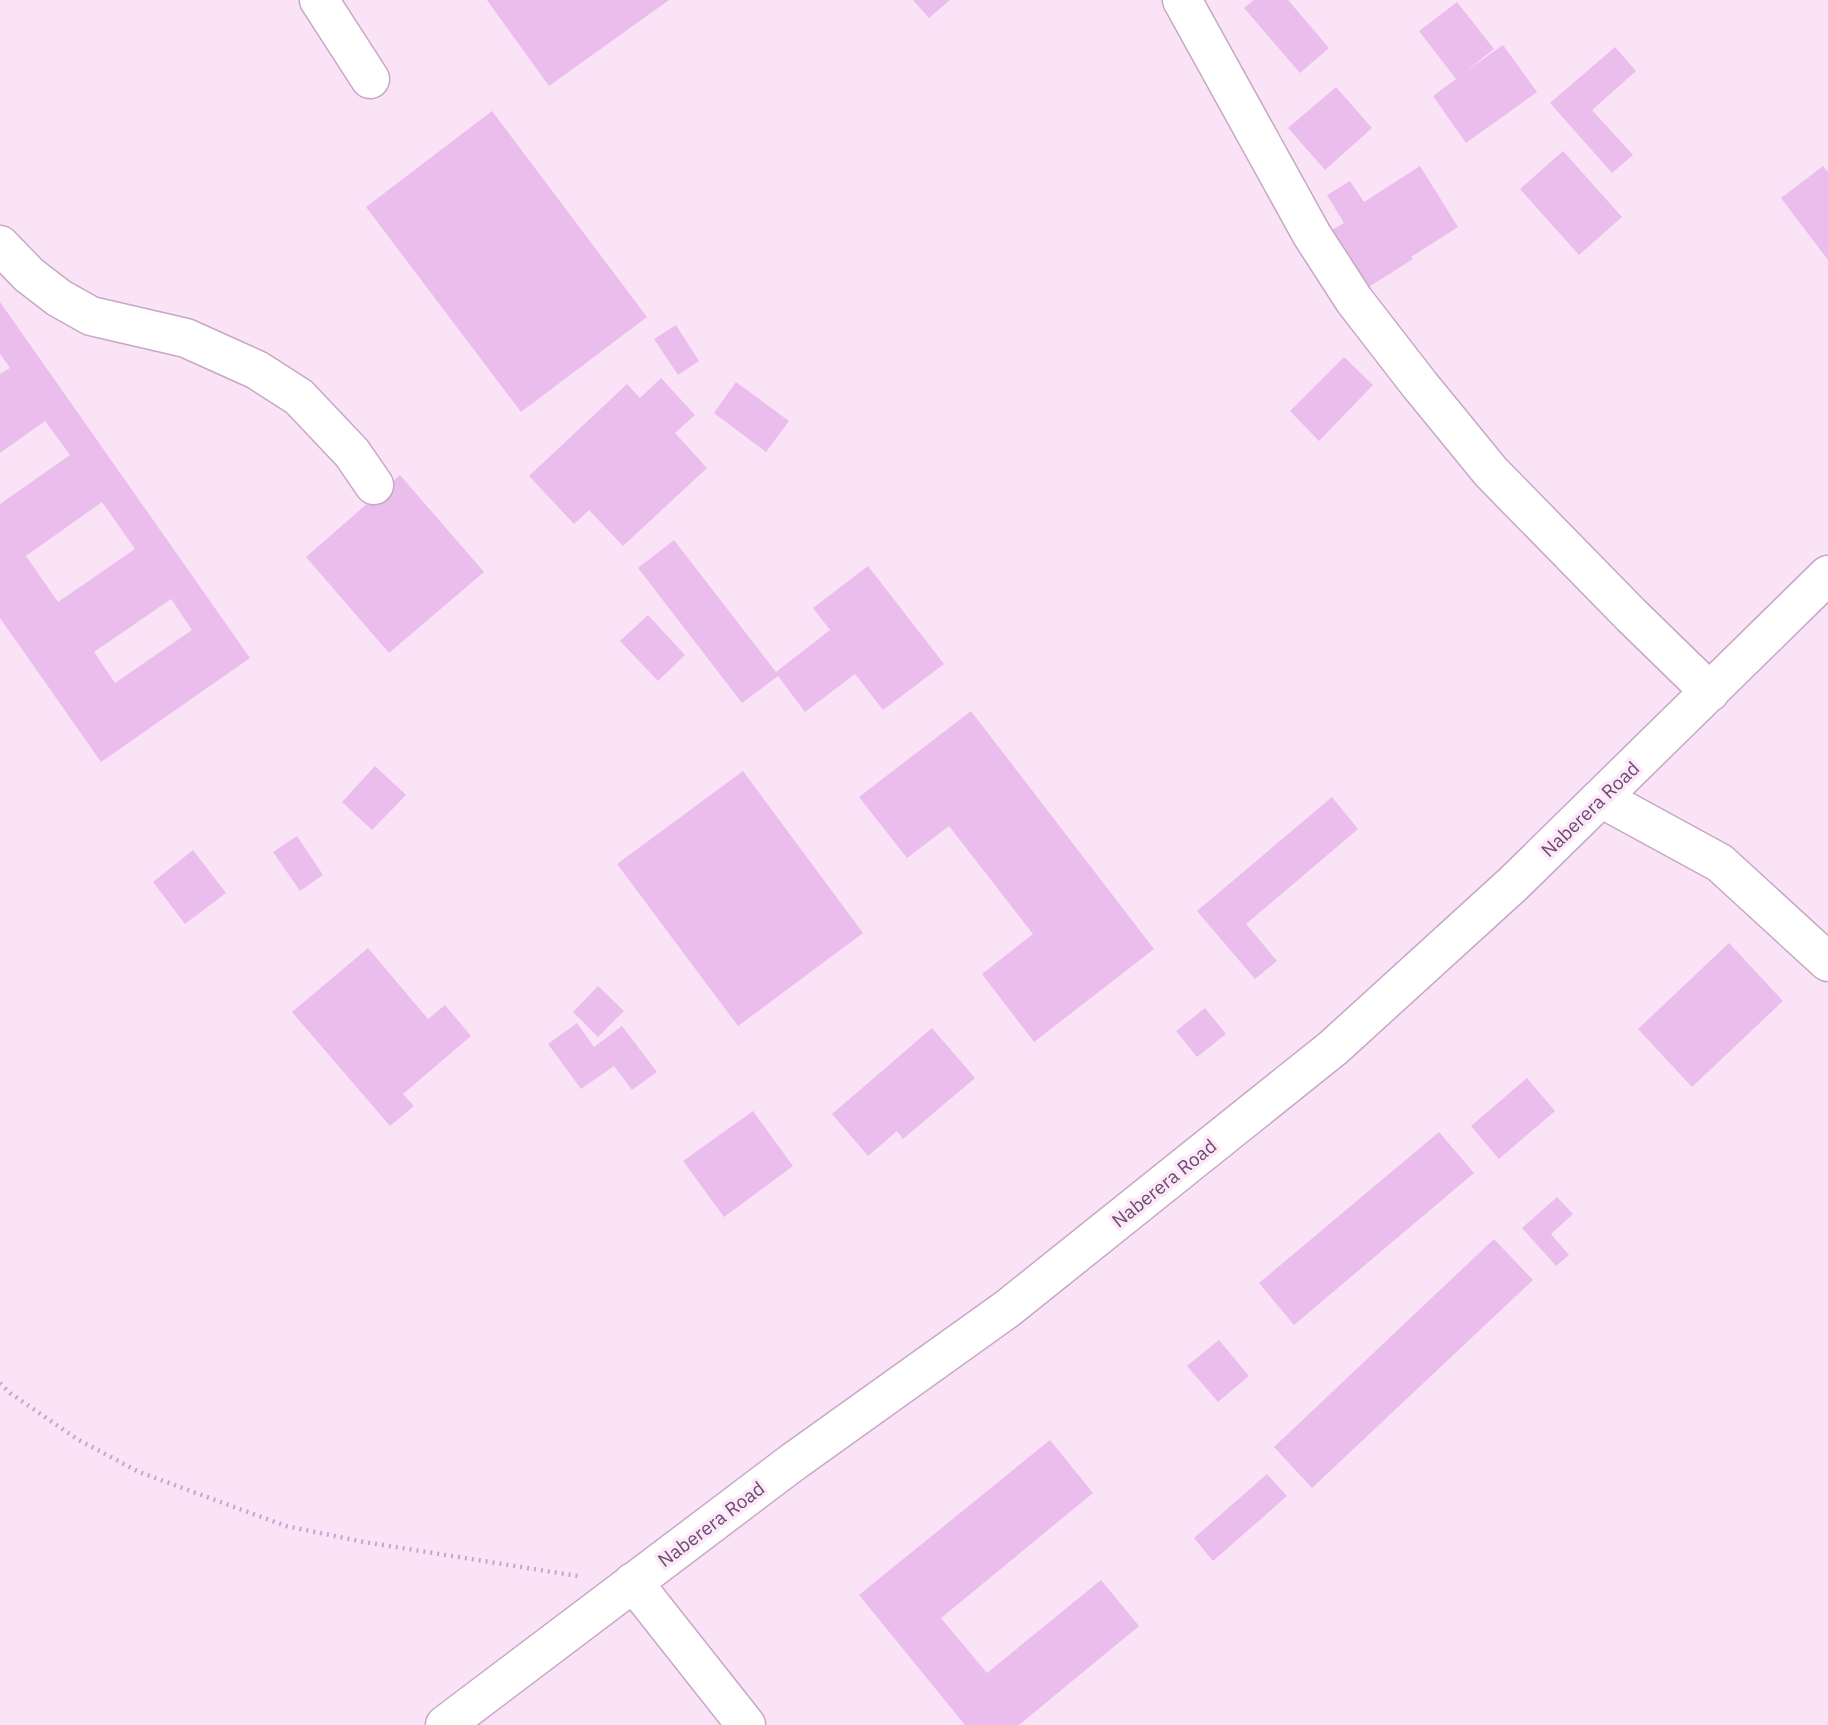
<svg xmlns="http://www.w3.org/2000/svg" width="1828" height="1725" font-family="'IBM Plex Sans',sans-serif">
<rect width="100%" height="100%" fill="#fae3f6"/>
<!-- building -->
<path fill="#eabded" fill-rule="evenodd" d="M 487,0 L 669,0 L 549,86 Z
M 913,0 L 950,0 L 929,18 Z
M 1254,0 L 1288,0 L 1329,48 L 1300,73 L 1244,8 Z
M 1457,2 L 1494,49 L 1465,72 L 1503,45 L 1537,92 L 1466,143 L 1433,96 L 1456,79 L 1419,31 Z
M 1615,47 L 1636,71 L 1592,110 L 1633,155 L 1612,173 L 1550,103 Z
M 1336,87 L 1372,128 L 1325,170 L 1288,128 Z
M 492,111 L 647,317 L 521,412 L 366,207 Z
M 1563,151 L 1622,217 L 1579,255 L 1520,189 Z
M 1420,166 L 1458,227 L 1411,257 L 1413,259 L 1364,290 L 1328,232 L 1344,223 L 1327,195 L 1350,181 L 1364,202 Z
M 1823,166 L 1828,172 L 1828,260 L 1781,198 Z
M 0,302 L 250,658 L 101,762 L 0,618 L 0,504 L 70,455 L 45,421 L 0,453 L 0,374 L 10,368 L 0,354 ZM 102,502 L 135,549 L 58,602 L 26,556 ZM 171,599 L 192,630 L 115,683 L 94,652 Z
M 676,325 L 699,361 L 678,375 L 654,339 Z
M 1344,357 L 1373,385 L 1319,441 L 1290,411 Z
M 661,378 L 695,415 L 675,433 L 707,468 L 623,546 L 589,510 L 574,524 L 529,476 L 627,384 L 640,398 Z
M 736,382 L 789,421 L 766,452 L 714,413 Z
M 400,475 L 484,572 L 389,653 L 306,557 Z
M 674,540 L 776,672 L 830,630 L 813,608 L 868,566 L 944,664 L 883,710 L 855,674 L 805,712 L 778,676 L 742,703 L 638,568 Z
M 648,615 L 685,655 L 658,681 L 620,641 Z
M 971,711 L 1154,949 L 1034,1042 L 982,974 L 1033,934 L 949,826 L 907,858 L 859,797 Z
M 375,766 L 406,795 L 372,830 L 342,802 Z
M 743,771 L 863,933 L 738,1026 L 617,864 Z
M 1332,797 L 1358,829 L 1246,924 L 1277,961 L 1255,979 L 1197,911 Z
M 297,836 L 323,875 L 300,891 L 273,852 Z
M 193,850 L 226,893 L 185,924 L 153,882 Z
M 1729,943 L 1783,1001 L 1692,1087 L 1638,1029 Z
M 368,948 L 428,1019 L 445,1005 L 471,1036 L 403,1094 L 414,1106 L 390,1126 L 292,1012 Z
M 598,986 L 624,1011 L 598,1037 L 573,1012 Z
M 1205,1008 L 1226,1034 L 1197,1057 L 1176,1031 Z
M 577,1023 L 594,1047 L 622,1026 L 657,1072 L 632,1090 L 614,1066 L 581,1089 L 548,1044 Z
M 932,1028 L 975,1078 L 903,1139 L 897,1131 L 868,1156 L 832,1114 Z
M 1527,1078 L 1555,1111 L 1499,1159 L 1471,1126 Z
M 753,1111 L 793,1166 L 724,1217 L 683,1161 Z
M 1439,1132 L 1474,1173 L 1294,1325 L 1259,1283 Z
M 1557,1197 L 1573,1214 L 1551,1234 L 1569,1255 L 1556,1266 L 1522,1228 Z
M 1494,1239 L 1533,1280 L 1312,1488 L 1274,1447 Z
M 1219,1340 L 1249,1376 L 1218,1402 L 1187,1366 Z
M 1050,1440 L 1093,1493 L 941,1618 L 987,1673 L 1101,1580 L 1139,1626 L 1019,1725 L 965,1725 L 859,1595 Z
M 1267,1474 L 1287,1496 L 1213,1561 L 1194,1538 Z"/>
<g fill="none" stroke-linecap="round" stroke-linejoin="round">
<defs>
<path id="minor" d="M 319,0 L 370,79
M 1182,0 L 1312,235 L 1354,300 L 1419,384 L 1491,472 L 1631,615 L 1710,692
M 0,245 L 29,275 L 59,298 L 91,316 L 186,338 L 257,370 L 299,397 L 352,453 L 374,485
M 1601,798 L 1720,863 L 1828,962
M 633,1582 L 746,1725
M 445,1725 L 793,1462 L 1007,1309 L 1333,1048 L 1513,884 L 1828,575"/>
</defs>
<!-- minor casing -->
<use href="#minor" stroke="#c6a8c6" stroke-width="41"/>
<!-- path -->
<path stroke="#cea0d1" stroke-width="4.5" stroke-dasharray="2 5" stroke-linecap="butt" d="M 0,1383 L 10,1393 L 77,1439 L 139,1472 L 286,1526 L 364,1542 L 578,1576"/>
<!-- minor -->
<use href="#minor" stroke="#fff" stroke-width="38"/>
</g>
<g text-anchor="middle" stroke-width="7" stroke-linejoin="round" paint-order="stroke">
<!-- street labels -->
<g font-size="19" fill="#6c4b6f" stroke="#fde8fa">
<text transform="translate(1590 809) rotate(-44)" y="7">Naberera Road</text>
<text transform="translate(1164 1183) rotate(-39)" y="7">Naberera Road</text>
<text transform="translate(711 1524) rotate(-37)" y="7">Naberera Road</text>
</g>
</g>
</svg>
